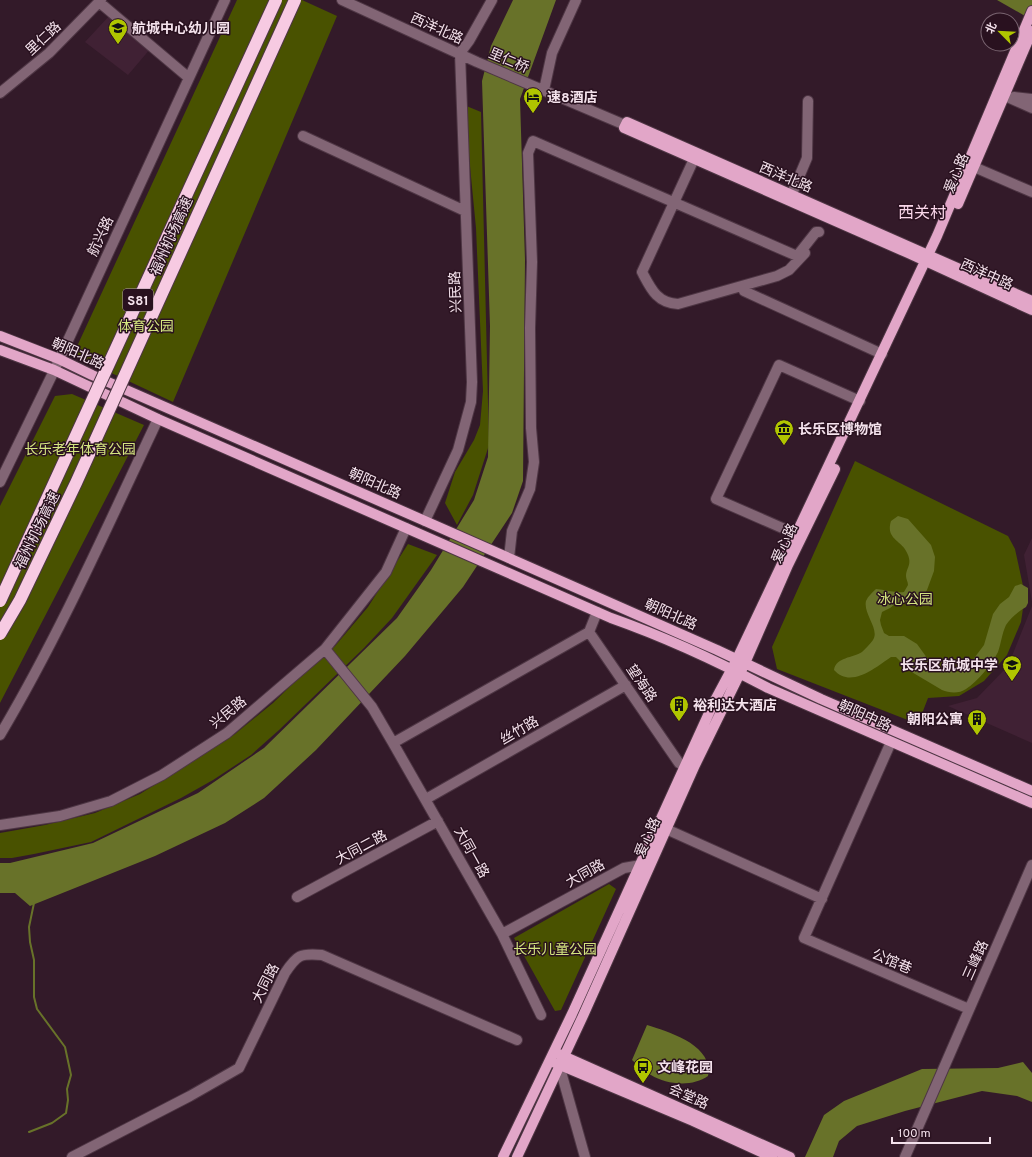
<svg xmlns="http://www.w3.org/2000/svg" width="1032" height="1157" font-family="Overpass,'Noto Sans SC',sans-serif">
<rect width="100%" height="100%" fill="#331a29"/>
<!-- built -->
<path fill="#402134" d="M 110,15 L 151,48 L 128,75 L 85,42 Z
M 1032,538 L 1032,602 L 1024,555 Z
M 1032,606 L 1032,743 L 948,706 L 977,698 L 1008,666 Z"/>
<!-- green -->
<path fill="#495200" d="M 237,0 L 302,0 L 337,16 L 173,402 L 73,355 Z
M 464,105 L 481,112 L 489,445 L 473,495 L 457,525 L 445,503 L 455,472 L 474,440 L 480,425 L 483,391 L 476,228 Z
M 72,394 L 144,425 L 0,703 L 0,506 L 55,396 Z
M 855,461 L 1008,536 L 1015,549 L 1025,595 L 1021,622 L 1007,655 L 984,681 L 959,696 L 928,698 L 918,724 L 777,669 L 772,647 Z
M 408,544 L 437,555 L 392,618 L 364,648 L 279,730 L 251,755 L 213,780 L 181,798 L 91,842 L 34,854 L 12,858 L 0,858 L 0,833 L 45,825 L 95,813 L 140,794 L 235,734 L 273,703 L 312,665 L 335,646 L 368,607 Z
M 609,884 L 616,889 L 561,1010 L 555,1011 L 514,938 Z"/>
<!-- water -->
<path fill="#687229" d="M 513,0 L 556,0 L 520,99 L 525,260 L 523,481 L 512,513 L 463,587 L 405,656 L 316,750 L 264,798 L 225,823 L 155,856 L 30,906 L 15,893 L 0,893 L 0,863 L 10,863 L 93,843 L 198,793 L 264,748 L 397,618 L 431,570 L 474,500 L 488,457 L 490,326 L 482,81 L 491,46 Z
M 997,0 L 1032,0 L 1032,20 Z
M 898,516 L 908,519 L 931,545 L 935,557 L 934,571 L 927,590 L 921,599 L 916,603 L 895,604 L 890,608 L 882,612 L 880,620 L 881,625 L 884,633 L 889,636 L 904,636 L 917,644 L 930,662 L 938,669 L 959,672 L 966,669 L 984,645 L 993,614 L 1000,604 L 1009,597 L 1015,586 L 1021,584 L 1028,588 L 1028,603 L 1026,607 C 1018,612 1011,617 1006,625 C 1002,633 1001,644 998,652 C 992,664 977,682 966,689 C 959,694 949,693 942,690 L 910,671 L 896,657 L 891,657 C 876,667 851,689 834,670 C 836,657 853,658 862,652 C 865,649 870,644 873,640 C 880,629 863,614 866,601 C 868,596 872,593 876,589 C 885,590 896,593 904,592 L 908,585 C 908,582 906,579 906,576 C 906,568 912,565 908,555 C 903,540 885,540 891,521 Z
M 647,1025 C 669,1032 714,1045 708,1076 C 693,1087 667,1085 651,1075 C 644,1071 638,1065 632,1060 Z
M 1023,1062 L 1032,1073 L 1032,1102 L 1017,1096 L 982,1091 L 905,1111 L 857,1126 L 839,1141 L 833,1157 L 805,1157 L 824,1115 L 844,1101 L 922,1069 L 998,1068 Z"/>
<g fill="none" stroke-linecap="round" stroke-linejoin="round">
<!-- stream -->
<path stroke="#687229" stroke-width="2" d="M 29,1132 L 52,1123 L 66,1113 L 68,1100 L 67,1089 L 71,1075 L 65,1047 L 37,1009 L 34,997 L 34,960 L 30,942 L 29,927 L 34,903"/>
<defs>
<path id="minor" d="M 342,0 L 477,62 L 625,125
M 99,2 L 189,78
M 544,90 L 552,53 L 576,0
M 0,93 L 49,53 L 101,0
M 997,94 L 1005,96 L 1032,108
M 1014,97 L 1032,99
M 303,136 L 465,211
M 694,159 L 642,272 C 651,289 657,303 678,304 L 777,276 L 789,270 L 805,253
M 974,167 L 1032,192
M 791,196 L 807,158 L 808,101
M 744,291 L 882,354
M 0,482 L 52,375 L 225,0
M 425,521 L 458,450 L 471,402 L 472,382 L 460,53 L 469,41 L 492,0
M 796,534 L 716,499 L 779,365 L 860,401
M 509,558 L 512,531 L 530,489 L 534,462 L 531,428 L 530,328 L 532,262 L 528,153 L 533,141 L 797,256 L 816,232 L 819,232
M 597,612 L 589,632 L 679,763 L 685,766
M 325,649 L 372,707 L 393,743 L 502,934 L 541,1015
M 0,735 C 60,634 108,525 158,419
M 891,742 L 804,938 L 969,1009
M 393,743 L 589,632
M 426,799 L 626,685
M 0,825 L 60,816 L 111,801 L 162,775 L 227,733 L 325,649 L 386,572 L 406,528
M 666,829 L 822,899
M 297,897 L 438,821
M 502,934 L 624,868 L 641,865
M 558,1061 L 585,1157
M 72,1157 L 190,1096 L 239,1068 L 285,973 C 297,955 300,953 322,955 L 517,1040
M 905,1157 L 1032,865"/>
<path id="major" d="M 958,204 L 1032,31
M 1032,301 C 897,241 762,182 627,122 L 624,128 L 908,253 L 1032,310
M 0,336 L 59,359 L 92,375 L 425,521 L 717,650 L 821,699 L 1032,791
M 0,350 L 54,370 L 158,419 L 611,618 C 665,637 717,661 768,688 L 1032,803
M 559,1054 L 790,1157
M 555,1063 L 693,1121 L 772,1157
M 503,1157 L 572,1014 L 714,702 L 737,659 L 937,236 L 1032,11
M 517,1157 L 582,1018 L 695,765 L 745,663 L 788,565 L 835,469"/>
</defs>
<!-- minor casing -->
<use href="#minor" stroke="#4e3644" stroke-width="12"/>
<!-- major casing -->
<use href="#major" stroke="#4e3644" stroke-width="12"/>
<!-- minor -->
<use href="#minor" stroke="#826575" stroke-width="10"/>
<!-- major -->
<use href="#major" stroke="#e2a6c8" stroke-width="10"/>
<defs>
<path id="highway-bridge" d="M 0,601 L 276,0
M 0,634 L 20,600 L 76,483 L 295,0"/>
</defs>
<!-- highway-bridge casing -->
<use href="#highway-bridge" stroke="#4e3644" stroke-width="14" stroke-linecap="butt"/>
<!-- highway-bridge -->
<use href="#highway-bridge" stroke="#f7cae2" stroke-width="12"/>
</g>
<!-- icons -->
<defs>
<symbol id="school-pin" viewBox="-11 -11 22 30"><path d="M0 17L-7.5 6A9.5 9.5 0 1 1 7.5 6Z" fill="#b0c500" stroke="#29111f"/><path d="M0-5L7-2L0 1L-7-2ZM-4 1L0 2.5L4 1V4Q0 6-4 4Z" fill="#111"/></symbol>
<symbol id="hotel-pin" viewBox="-11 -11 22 30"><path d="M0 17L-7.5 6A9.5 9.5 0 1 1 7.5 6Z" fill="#b0c500" stroke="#29111f"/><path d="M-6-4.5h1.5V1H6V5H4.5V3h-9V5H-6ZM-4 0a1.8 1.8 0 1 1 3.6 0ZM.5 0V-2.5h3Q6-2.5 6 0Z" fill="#111"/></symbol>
<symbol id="museum-pin" viewBox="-11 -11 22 30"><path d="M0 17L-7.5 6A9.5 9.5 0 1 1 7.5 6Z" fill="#b0c500" stroke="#29111f"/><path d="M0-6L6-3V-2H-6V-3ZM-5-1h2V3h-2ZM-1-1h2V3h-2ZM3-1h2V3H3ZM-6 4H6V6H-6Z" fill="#111"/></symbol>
<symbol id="building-pin" viewBox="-11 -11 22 30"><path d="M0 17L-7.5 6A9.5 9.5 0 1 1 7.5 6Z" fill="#b0c500" stroke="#29111f"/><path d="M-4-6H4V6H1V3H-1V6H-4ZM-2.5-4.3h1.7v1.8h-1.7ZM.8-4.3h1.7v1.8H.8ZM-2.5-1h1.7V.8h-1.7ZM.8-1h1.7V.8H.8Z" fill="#111"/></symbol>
<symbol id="bus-pin" viewBox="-11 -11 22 30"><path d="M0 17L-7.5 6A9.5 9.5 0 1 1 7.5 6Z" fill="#b0c500" stroke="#29111f"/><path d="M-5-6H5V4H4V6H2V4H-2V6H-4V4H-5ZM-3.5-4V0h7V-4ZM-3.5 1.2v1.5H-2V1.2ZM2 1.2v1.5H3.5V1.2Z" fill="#111"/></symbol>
</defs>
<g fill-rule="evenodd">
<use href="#school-pin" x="107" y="17" width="22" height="30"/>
<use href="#hotel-pin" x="522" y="86" width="22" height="30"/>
<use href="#museum-pin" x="773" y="418" width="22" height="30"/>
<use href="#school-pin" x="1001" y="654" width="22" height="30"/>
<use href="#building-pin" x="668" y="694" width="22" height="30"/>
<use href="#building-pin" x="966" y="708" width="22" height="30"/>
<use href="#bus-pin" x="632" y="1056" width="22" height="30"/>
</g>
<g text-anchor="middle" stroke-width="3" stroke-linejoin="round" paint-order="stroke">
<!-- shield labels -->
<rect fill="#29111f" stroke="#b7a3ae" stroke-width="1" x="123" y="289" width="30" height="22" rx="3"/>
<g font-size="13" font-weight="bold" fill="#f4e2ec">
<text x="138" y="305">S81</text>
</g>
<!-- poi labels -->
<g font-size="14" font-weight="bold" fill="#f4e2ec" stroke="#29111f" text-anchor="start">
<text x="132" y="33">航城中心幼儿园</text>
<text x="547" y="102">速8酒店</text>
<text x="798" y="434">长乐区博物馆</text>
<text x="998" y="670" text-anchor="end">长乐区航城中学</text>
<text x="693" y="710">裕利达大酒店</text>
<text x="963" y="724" text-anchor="end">朝阳公寓</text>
<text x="657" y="1072">文峰花园</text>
</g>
<!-- street labels -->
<g font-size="14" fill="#f4e2ec" stroke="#29111f">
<text transform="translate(437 28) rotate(24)" y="5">西洋北路</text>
<text transform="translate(43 38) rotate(-43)" y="5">里仁路</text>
<text transform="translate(509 60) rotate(23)" y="5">里仁桥</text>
<text transform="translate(956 173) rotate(-67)" y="5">爱心路</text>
<text transform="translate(786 177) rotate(23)" y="5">西洋北路</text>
<text transform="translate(100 236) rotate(-65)" y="5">航兴路</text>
<text transform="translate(171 236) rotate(-66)" y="5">福州机场高速</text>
<text transform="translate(987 274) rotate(24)" y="5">西洋中路</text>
<text transform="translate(455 292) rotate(-92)" y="5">兴民路</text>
<text transform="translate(78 353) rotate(24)" y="5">朝阳北路</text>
<text transform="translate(375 483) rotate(24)" y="5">朝阳北路</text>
<text transform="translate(37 530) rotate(-64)" y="5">福州机场高速</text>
<text transform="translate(784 543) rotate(-65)" y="5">爱心路</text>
<text transform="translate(671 614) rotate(24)" y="5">朝阳北路</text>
<text transform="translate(642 683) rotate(56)" y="5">望海路</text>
<text transform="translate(228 712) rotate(-39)" y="5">兴民路</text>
<text transform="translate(865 715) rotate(24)" y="5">朝阳中路</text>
<text transform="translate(519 730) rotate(-30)" y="5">丝竹路</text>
<text transform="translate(647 837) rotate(-66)" y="5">爱心路</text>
<text transform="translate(361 847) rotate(-28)" y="5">大同二路</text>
<text transform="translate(472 852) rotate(61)" y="5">大同一路</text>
<text transform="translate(585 873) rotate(-29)" y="5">大同路</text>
<text transform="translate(975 960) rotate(-66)" y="5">三峰路</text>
<text transform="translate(892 961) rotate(23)" y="5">公馆巷</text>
<text transform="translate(265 983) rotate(-63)" y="5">大同路</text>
<text transform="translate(689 1096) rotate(24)" y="5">会堂路</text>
</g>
<!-- park labels -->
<g font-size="14" fill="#d3e47f" stroke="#29111f">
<text x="146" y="331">体育公园</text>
<text x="80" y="454">长乐老年体育公园</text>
<text x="905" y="604">冰心公园</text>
<text x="555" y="954">长乐儿童公园</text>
</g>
<!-- quarter labels -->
<g font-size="16" fill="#f9d6e9" stroke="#29111f">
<text x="922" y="218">西关村</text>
</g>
</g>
<!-- north arrow -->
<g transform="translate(1000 32) rotate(294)"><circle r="19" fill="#29111f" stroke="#7a6571"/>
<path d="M0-3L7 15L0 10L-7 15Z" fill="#b0c500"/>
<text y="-6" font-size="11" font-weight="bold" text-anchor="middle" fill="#f4e2ec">北</text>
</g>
<!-- scale -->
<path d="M892 1137v6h98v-6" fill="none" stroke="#f4e2ec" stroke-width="2"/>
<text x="898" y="1137" font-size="12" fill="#f4e2ec" stroke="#29111f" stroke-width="3" paint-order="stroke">100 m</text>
</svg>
